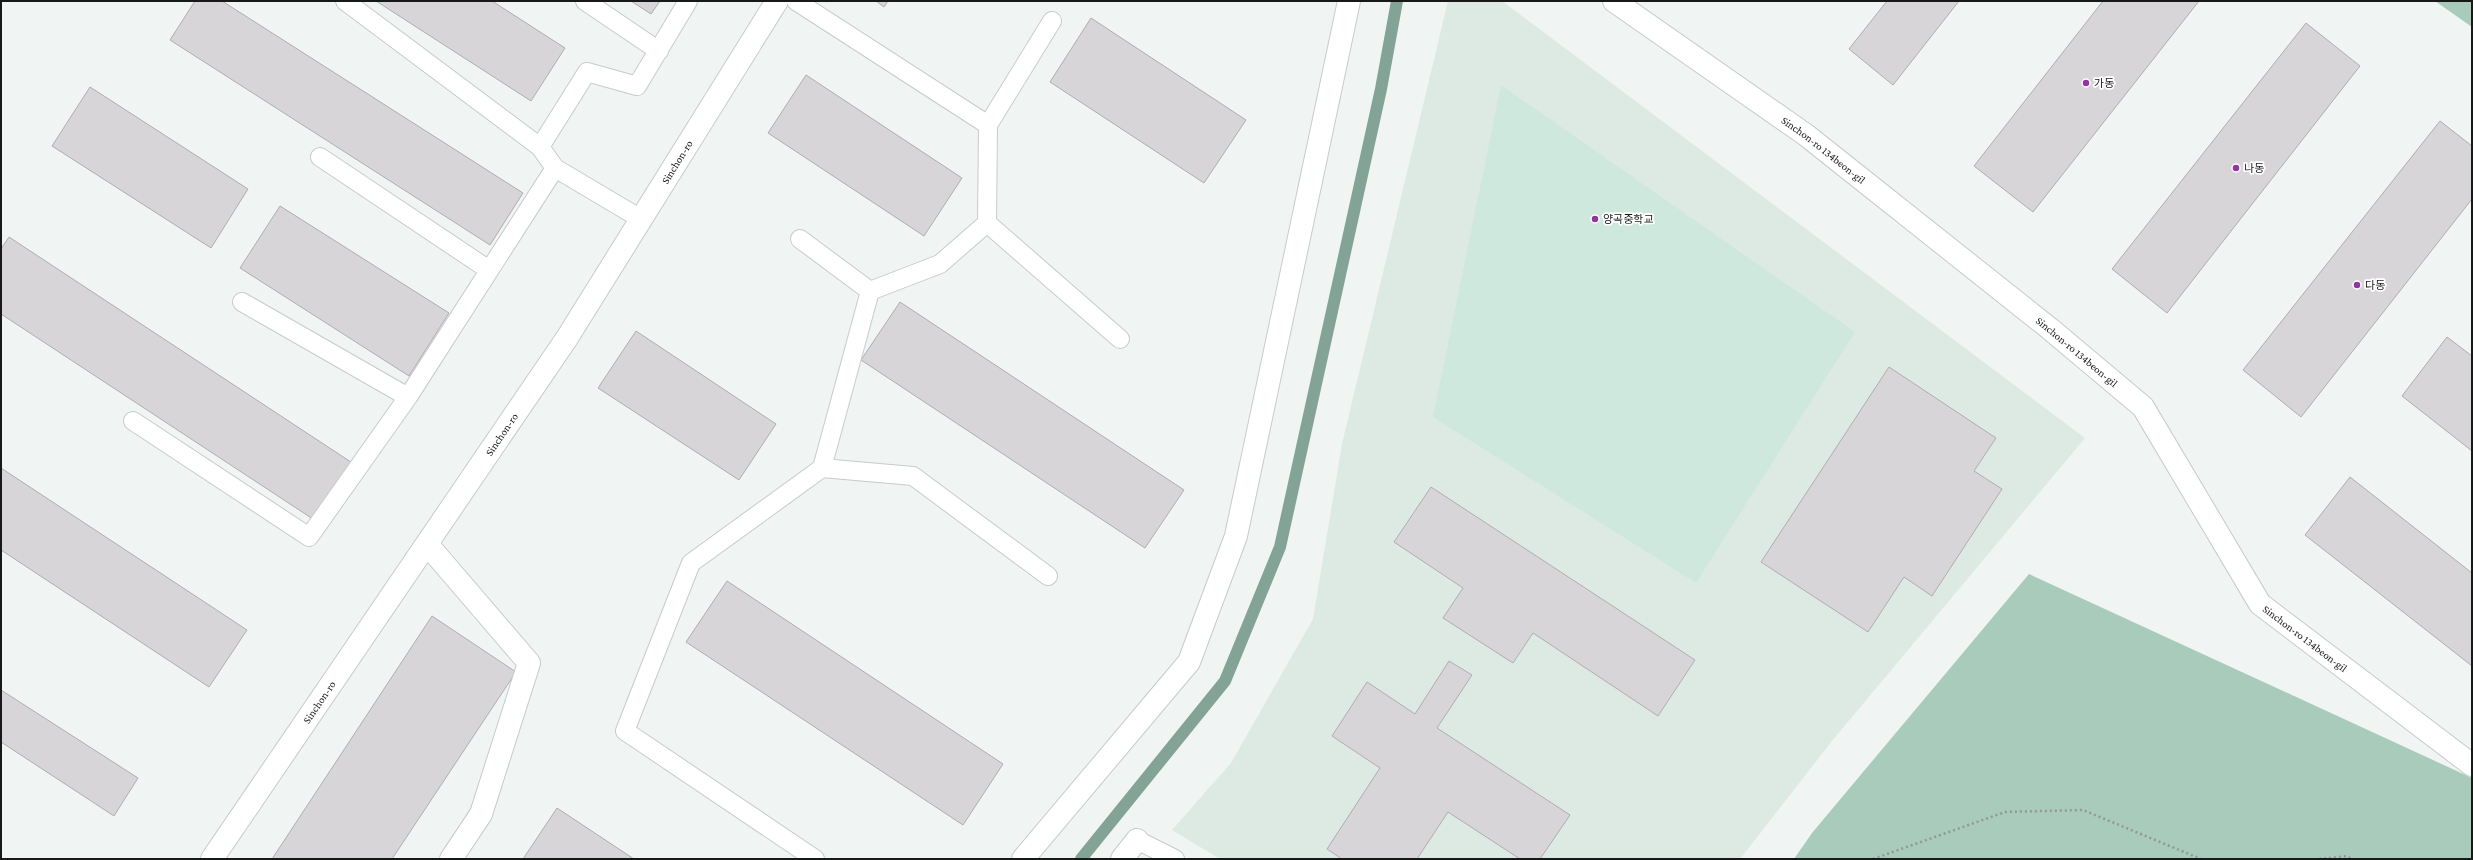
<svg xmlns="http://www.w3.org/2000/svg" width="2473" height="860" font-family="'Crimson Pro','Noto Sans KR',serif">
<rect width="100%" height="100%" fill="#f0f4f2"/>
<!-- built -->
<path fill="#ddeae4" d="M 1448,1 L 1502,1 L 2085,438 L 1832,741 L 1740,859 L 1220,859 L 1172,830 L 1231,763 L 1313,619 L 1342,444 Z"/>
<!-- green -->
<path fill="#cfe8dd" d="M 1501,85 L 1855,332 L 1696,583 L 1433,417 Z"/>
<!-- forest -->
<path fill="#a8cbbc" d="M 2435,1 L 2472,1 L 2472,27 Z
M 2029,574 L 2472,778 L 2472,859 L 1794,859 L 1812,833 Z"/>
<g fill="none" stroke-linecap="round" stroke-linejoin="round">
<!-- stream -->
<path stroke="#82a395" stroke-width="12" d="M 1081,859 L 1225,681 L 1280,547 L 1381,89 L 1397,1"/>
</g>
<!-- building -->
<path fill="#d8d5d9" stroke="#b0acb0" d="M 195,1 L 222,1 L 523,193 L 490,245 L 170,40 Z
M 376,1 L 492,1 L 565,48 L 531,101 Z
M 631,1 L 660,1 L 651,14 Z
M 876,1 L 888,1 L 884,7 Z
M 1887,1 L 1959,1 L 1893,85 L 1849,49 Z
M 2103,1 L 2199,1 L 2033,212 L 1974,166 Z
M 1091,18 L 1246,120 L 1204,183 L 1050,82 Z
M 2306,23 L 2360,66 L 2167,313 L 2112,269 Z
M 806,75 L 962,178 L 924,236 L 768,133 Z
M 90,87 L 248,189 L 211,248 L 52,146 Z
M 2440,121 L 2472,146 L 2472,199 L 2301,417 L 2243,370 Z
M 280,206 L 449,313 L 409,376 L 240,268 Z
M 9,237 L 360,468 L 322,525 L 1,314 L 1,249 Z
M 900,302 L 1184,490 L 1145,548 L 861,360 Z
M 636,331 L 776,424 L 739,480 L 598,388 Z
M 2447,337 L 2472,356 L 2472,451 L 2402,396 Z
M 1889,367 L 1996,438 L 1974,471 L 2002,489 L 1932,596 L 1904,577 L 1868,632 L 1761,562 Z
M 1,468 L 247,630 L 209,687 L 1,550 Z
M 2350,477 L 2472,573 L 2472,666 L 2305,535 Z
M 1431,487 L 1695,660 L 1658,716 L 1533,633 L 1513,663 L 1443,618 L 1463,588 L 1394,542 Z
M 727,581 L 1003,764 L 963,825 L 686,642 Z
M 432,616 L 516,672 L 392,859 L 272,859 Z
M 1449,661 L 1472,675 L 1437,728 L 1570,815 L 1540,859 L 1520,859 L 1448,812 L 1417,859 L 1342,859 L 1327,849 L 1380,768 L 1332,736 L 1367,682 L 1415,714 Z
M 1,690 L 138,778 L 114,816 L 1,742 Z
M 557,808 L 634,859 L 523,859 Z"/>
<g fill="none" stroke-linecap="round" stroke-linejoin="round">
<defs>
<path id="lane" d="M 345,1 L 540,147
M 585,1 L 659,51
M 796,1 L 988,125 L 987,223 L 940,264 L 870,291 L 822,468 L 691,563 L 625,731 L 815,859
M 988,125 L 1052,21
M 320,157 L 489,270
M 555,168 L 641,219
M 987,223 L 1120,339
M 800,239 L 870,291
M 242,302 L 408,397 L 555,168 L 540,147 L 587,72 L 637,86 L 688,1
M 133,421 L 309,537 L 408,397
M 822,468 L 913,476 L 1048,576
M 1137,840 L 1175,859"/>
<g id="street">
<path id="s1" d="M 1614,1 L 1806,135 L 2049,328 L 2143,407 L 2260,604 L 2472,765"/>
<path d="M 427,544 L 529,663 L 481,814 L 451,859"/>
<path id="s2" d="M 212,859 L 567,338 L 777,1"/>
<path d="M 1023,859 L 1189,662 L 1236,536 L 1349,1"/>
<path d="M 1122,859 L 1137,840"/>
</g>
</defs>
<!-- lane casing -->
<use href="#lane" stroke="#c7cbc9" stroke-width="20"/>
<!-- street casing -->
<use href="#street" stroke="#c7cbc9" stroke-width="24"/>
<!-- path -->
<path stroke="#939795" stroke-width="2.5" stroke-dasharray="2 3" stroke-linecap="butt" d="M 1873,859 L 2005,812 L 2083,810 L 2201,859
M 2319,859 L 2347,856 L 2351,859"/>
<!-- lane -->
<use href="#lane" stroke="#fff" stroke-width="18"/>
<!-- street -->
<use href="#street" stroke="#fff" stroke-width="22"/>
</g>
<!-- markers -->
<g fill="#9135a0" stroke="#fff" stroke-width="1.5">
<circle cx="2086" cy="83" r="4"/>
<circle cx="2236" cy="168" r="4"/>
<circle cx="1595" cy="219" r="4"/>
<circle cx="2357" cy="285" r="4"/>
</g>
<g text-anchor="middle" stroke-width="3.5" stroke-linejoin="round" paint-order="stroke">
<!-- poi labels -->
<g font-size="11" fill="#171918" stroke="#fff" text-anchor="start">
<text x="2094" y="87">가동</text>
<text x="2244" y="172">나동</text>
<text x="1603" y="223">양곡중학교</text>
<text x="2365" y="289">다동</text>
</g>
<!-- street labels -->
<g font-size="11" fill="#171918" stroke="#fff">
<text dy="4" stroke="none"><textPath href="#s1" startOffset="257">Sinchon-ro 134beon-gil</textPath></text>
<text dy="4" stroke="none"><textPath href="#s2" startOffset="838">Sinchon-ro</textPath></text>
<text dy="4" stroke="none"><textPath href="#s1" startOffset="581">Sinchon-ro 134beon-gil</textPath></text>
<text dy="4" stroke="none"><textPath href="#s2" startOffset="514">Sinchon-ro</textPath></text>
<text dy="4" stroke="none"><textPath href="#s1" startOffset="953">Sinchon-ro 134beon-gil</textPath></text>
<text dy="4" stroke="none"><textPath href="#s2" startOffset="190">Sinchon-ro</textPath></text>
</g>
</g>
<!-- border -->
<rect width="2473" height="860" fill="none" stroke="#171918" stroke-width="4"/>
</svg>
